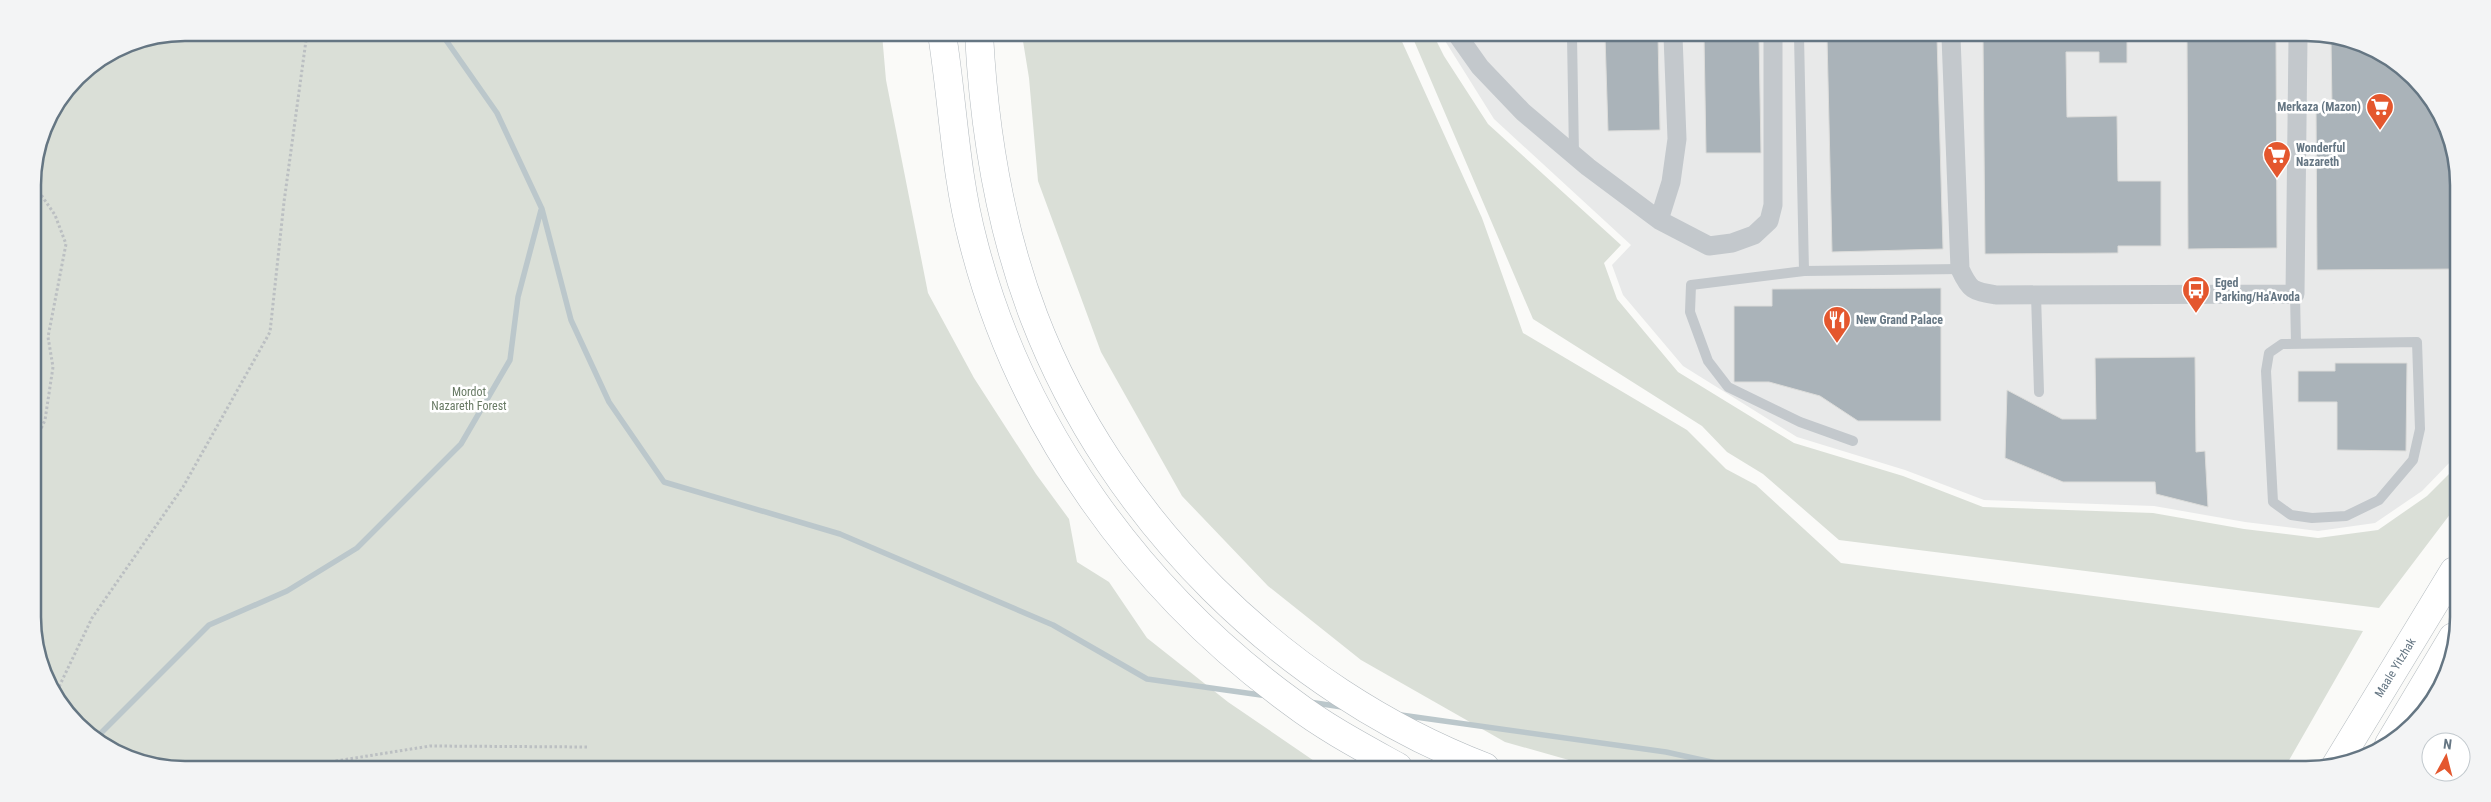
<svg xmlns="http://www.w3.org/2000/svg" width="2491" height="802" font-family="'Roboto Condensed',sans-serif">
<rect width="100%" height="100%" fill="#fafaf8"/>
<!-- built -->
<path fill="#e8e9e9" d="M 1442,36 L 2346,38 L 2390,58 L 2420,84 L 2456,156 L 2454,458 L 2422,491 L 2375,523 L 2318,531 L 2245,522 L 2154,506 L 1984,500 L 1905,470 L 1797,437 L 1683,366 L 1623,295 L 1612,265 L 1631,245 L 1494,119 Z"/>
<!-- green -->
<path fill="#dadfd7" d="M 185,33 L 882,34 L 886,80 L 928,293 L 974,378 L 1036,474 L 1069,519 L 1077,562 L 1109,582 L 1147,638 L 1228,702 L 1323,767 L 145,764 L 109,749 L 71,718 L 35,646 L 33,175 L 44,126 L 77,77 L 127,44 Z
M 1022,35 L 1399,35 L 1482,218 L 1523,333 L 1687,430 L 1726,469 L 1756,485 L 1841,563 L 2363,631 L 2284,769 L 1597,768 L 1505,742 L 1361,660 L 1268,586 L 1182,496 L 1101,352 L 1038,181 L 1029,78 Z
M 1412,36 L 1434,36 L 1444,56 L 1488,124 L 1621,245 L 1604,263 L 1617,299 L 1678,372 L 1794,443 L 1903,476 L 1983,507 L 2153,513 L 2244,529 L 2318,538 L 2378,530 L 2427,496 L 2454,469 L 2454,509 L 2379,608 L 1839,540 L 1763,474 L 1727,452 L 1702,426 L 1533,319 Z"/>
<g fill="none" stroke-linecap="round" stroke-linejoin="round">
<!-- stream -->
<path stroke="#bbc7cb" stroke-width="5.5" d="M 441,33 L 497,113 L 542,209 L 571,320 L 609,402 L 664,482 L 840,534 L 1053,625 L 1147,679 L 1268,696
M 1309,702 L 1342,707
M 1401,715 L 1666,752 L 1739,768
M 96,738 L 209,625 L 287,591 L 357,548 L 461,444 L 510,360 L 518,297 L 541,210"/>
</g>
<!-- building -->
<path fill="#aab3b9" stroke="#dcdcda" d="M 1605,36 L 1658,36 L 1660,130 L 1608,131 Z
M 1704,36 L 1759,36 L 1761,153 L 1706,153 Z
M 1827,37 L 1937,37 L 1943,249 L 1832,252 Z
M 1983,37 L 2127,37 L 2127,63 L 2099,63 L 2099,52 L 2066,52 L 2067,117 L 2117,116 L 2118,181 L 2161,181 L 2161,246 L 2118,246 L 2118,253 L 1985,254 Z
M 2187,37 L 2276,38 L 2277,248 L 2188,249 Z
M 2331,39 L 2347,39 L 2390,58 L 2420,84 L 2456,156 L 2455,269 L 2317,270 L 2316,107 L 2332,107 Z
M 1941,288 L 1941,421 L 1858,421 L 1820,396 L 1769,382 L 1734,382 L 1734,306 L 1772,306 L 1772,289 Z
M 2195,357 L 2196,452 L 2205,451 L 2208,507 L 2156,494 L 2155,482 L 2063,482 L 2005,458 L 2007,390 L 2062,419 L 2096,419 L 2095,358 Z
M 2335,363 L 2407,363 L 2406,451 L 2337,450 L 2337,402 L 2298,402 L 2298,371 L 2335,371 Z"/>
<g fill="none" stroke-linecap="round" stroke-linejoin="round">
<defs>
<g id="secondary">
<path d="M 942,34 C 953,103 955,173 973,241 C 1020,427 1139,591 1293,703 C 1326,728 1362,747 1398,767"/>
<path d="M 979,34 C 984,130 1000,228 1034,317 C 1112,520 1283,689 1485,767"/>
<path d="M 2389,744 L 2453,637"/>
<path id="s1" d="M 2336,765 L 2454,571"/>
</g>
</defs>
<!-- secondary casing -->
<use href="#secondary" stroke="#b3babf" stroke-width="29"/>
<!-- path -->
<path stroke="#bbbfc2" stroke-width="3" stroke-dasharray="2.5 2.5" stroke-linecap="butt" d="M 33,183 L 55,215 L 66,244 L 48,337 L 53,367 L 45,420 L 34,444
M 57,691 L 92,618 L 183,487 L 270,332 L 284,202 L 307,33
M 311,765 L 430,746 L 589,747"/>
<!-- lane -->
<path stroke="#c3c8cc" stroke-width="10" d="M 1572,36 L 1574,155
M 1799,36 L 1804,271 L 1960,269
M 1804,271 L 1691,285 L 1690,312 L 1708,361 L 1728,387 L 1800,422 L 1853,441
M 2295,294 L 2296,344
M 2036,295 L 2039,392
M 2417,342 L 2420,429 L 2413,460 L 2379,500 L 2346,516 L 2312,518 L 2291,515 L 2273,502 L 2266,371 L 2269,353 L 2282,344 Z"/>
<!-- street -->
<path stroke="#c3c8cc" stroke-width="19" d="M 1458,36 L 1480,67 L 1523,112 L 1588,167 L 1659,220 L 1709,246 L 1732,243 L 1754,235 L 1769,221 L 1773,205 L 1773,36
M 1951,37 L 1960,269 C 1970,291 1973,291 1996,295 L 2295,294 L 2298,38
M 1659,220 L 1671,182 L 1677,139 L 1673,36"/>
<!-- secondary -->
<use href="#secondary" stroke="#fff" stroke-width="28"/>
</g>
<!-- icons -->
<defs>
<symbol id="supermarket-pin" viewBox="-11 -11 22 30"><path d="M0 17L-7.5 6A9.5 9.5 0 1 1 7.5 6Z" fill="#e4572e" stroke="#fff"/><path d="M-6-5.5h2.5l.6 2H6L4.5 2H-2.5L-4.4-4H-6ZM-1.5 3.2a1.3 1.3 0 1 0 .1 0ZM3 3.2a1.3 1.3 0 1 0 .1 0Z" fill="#fff"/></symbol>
<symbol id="bus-pin" viewBox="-11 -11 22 30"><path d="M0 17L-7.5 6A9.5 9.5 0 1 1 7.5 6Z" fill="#e4572e" stroke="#fff"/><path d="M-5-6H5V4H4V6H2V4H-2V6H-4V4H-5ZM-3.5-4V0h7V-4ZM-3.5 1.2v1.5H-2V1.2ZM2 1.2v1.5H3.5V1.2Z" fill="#fff"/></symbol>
<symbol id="restaurant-pin" viewBox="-11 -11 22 30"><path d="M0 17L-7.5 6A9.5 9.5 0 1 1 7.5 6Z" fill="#e4572e" stroke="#fff"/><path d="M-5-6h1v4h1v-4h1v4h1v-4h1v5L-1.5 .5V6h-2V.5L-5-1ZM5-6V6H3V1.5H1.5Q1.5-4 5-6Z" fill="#fff"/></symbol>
</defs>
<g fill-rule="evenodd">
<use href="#supermarket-pin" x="2364" y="91" width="32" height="43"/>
<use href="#supermarket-pin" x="2261" y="139" width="32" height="43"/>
<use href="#bus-pin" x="2180" y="274" width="32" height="43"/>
<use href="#restaurant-pin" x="1821" y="304" width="32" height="43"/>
</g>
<g text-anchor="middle" stroke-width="5" stroke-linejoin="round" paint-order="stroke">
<!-- poi labels -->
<g font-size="12" font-weight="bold" fill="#657683" stroke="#fff" text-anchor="start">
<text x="2361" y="111" text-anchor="end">Merkaza (Mazon)</text>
<text x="2296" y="152">Wonderful<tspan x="2296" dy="14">Nazareth</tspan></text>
<text x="2215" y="287">Eged<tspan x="2215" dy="14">Parking/Ha'Avoda</tspan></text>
<text x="1856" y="324">New Grand Palace</text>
</g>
<!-- park labels -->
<g font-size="12" fill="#687a64" stroke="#fff">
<text x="469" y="396">Mordot<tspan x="469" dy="14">Nazareth Forest</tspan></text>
</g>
<!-- street labels -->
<g font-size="12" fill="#657683" stroke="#fff">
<text dy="4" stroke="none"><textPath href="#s1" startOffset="114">Maale Yitzhak</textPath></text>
</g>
</g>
<!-- crop -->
<path d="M0 0H2491V802H0ZM185 41H2306A144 144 0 0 1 2450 185V617A144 144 0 0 1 2306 761H185A144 144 0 0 1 41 617V185A144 144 0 0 1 185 41Z" fill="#f3f4f5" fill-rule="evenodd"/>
<path fill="none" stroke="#657683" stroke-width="2.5" d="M185 41H2306A144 144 0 0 1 2450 185V617A144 144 0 0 1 2306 761H185A144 144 0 0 1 41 617V185A144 144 0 0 1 185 41Z"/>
<!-- north arrow -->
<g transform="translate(2446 757) rotate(7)"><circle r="24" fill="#ffffff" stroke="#c1c8cd"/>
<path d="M0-4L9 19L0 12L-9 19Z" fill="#e4572e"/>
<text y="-8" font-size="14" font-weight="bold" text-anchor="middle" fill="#657683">N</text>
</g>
</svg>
